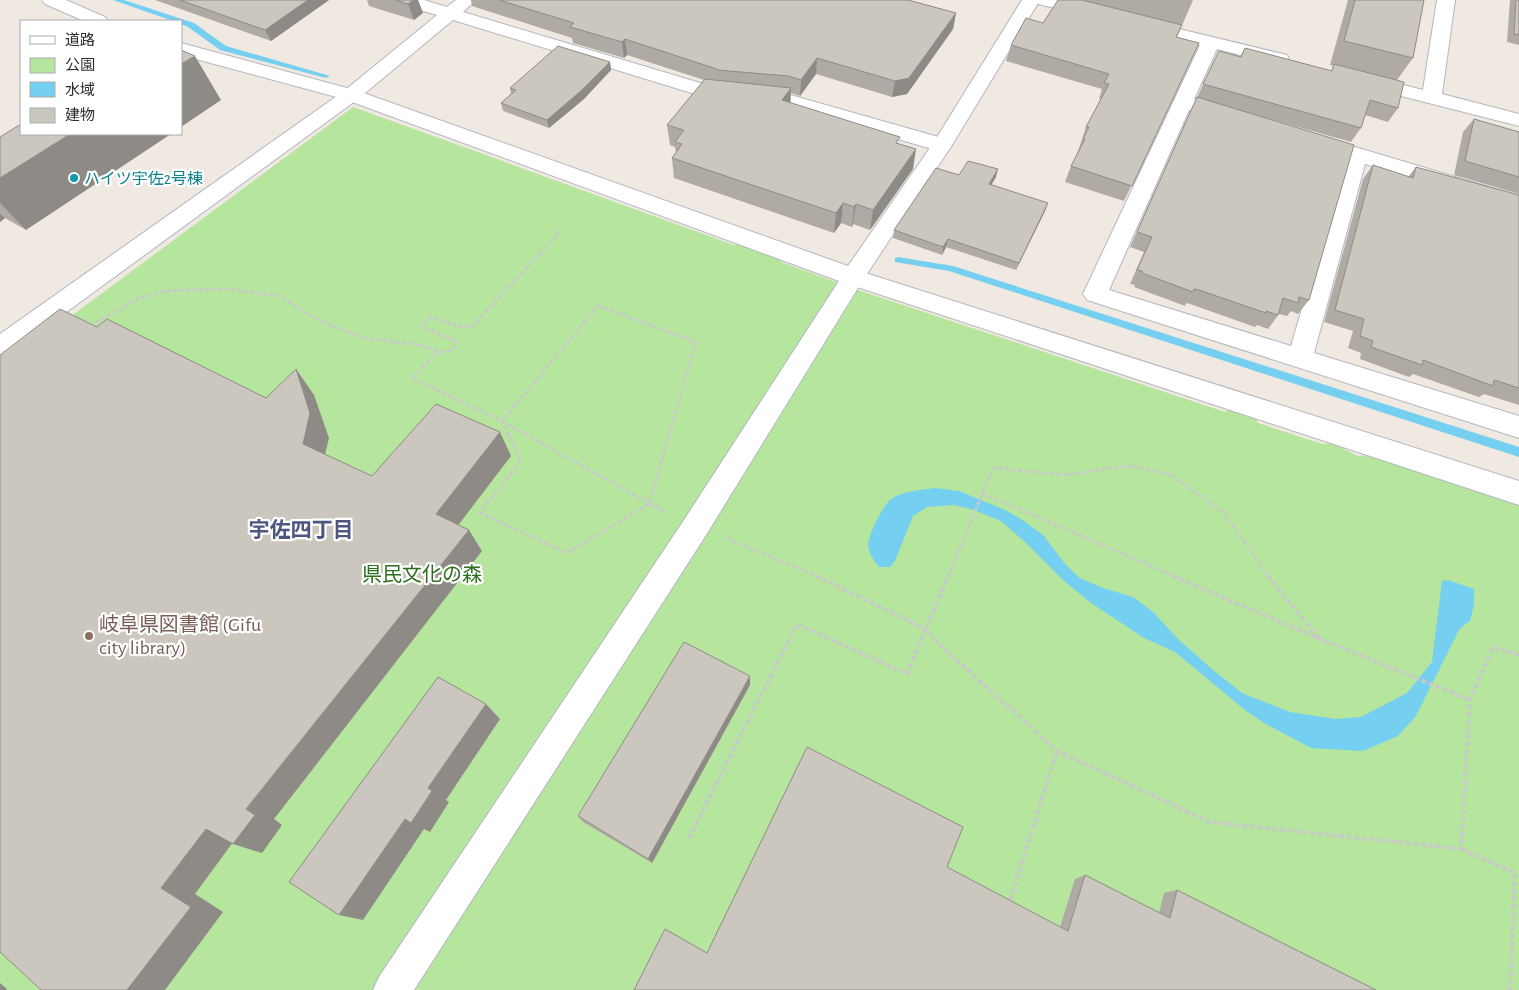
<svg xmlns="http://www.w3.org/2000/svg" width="1519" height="990" font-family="'Alegreya Sans','Noto Sans JP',sans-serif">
<rect width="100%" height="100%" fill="#efe9e1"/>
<!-- green -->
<path fill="#b6e59e" d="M 353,107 L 734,245 L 747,241 L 784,263 L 861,291 L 1225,412 L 1234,407 L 1256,419 L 1258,423 L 1322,444 L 1332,443 L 1358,456 L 1386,454 L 1519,484 L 1519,990 L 0,990 L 0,369 Z"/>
<!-- water -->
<path fill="#75cff0" d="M 935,488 L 959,491 L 1005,510 L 1021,519 L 1043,535 L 1066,565 L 1080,578 L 1103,588 L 1133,597 L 1153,612 L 1179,640 L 1213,670 L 1242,693 L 1290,712 L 1335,719 L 1361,717 L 1407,693 L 1432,662 L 1442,581 L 1448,580 L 1474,589 L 1474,605 L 1470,621 L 1460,628 L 1416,716 L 1398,736 L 1363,751 L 1311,748 L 1264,723 L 1245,710 L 1175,652 L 1144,638 L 1091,603 L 1064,581 L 1026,543 L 1001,521 L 971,509 L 953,505 L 927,507 L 913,516 L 895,561 L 890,567 L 879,567 C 875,563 869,553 868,546 C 868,536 882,507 890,500 C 902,491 921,490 935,488 Z"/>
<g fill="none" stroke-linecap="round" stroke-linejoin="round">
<!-- stream -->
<path fill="#75cff0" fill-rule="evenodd" d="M 113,0 L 124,0 L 194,23 L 226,46 L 330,76 L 326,78 L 220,50 L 188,27 L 181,24 L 181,21 L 173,21 Z
M 898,257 L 953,266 L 1519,447 L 1519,457 L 949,271 L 895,262 L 895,258 Z"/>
<defs>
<path id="street" d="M 396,0 L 424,0 L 447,7 L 456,0 L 476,0 L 463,12 L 717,88 L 787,94 L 949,140 L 952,145 L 949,150 L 942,152 L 786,106 L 708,98 L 453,20 L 358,99 L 9,354 L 0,356 L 0,334 L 344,91 L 437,15 L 399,4 Z
M 1035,0 L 1066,0 L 1099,8 L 1102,12 L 1099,16 L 1093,17 L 1038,4 Z
M 1437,0 L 1455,0 L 1442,94 L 1519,114 L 1519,126 L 1358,85 L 1355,81 L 1358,77 L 1365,75 L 1423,90 Z
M 1142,20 L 1287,55 L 1289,59 L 1287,63 L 1280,65 L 1217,49 L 1194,99 L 1236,112 L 1239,116 L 1236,120 L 1229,122 L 1189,110 L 1109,290 L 1291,346 L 1346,158 L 1308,147 L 1305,142 L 1308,137 L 1315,135 L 1519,196 L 1519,211 L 1365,164 L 1314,353 L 1519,416 L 1519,438 L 1087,300 L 1083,294 L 1200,45 L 1136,29 L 1133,25 L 1136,21 Z
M 853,269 L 1519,481 L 1519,505 L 845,283 L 841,277 L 845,271 Z"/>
<path id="secondary" d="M 42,0 L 66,0 L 105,17 L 108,21 L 84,21 L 45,4 Z
M 1022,0 L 1040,0 L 952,145 L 861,283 L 706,535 L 414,990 L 373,990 L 379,977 L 686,517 L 839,281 L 344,99 L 181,55 L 181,43 L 358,91 L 848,266 L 934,142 Z"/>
</defs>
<!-- street casing -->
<use href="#street" stroke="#b4b7c1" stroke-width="2"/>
<!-- secondary casing -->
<use href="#secondary" stroke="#b4b7c1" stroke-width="2"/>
<!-- path-far2 -->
<path stroke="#c9c9c9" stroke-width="2.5" stroke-dasharray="2.5 2" stroke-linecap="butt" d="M 541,253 L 559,234 L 551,228"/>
<!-- path-far1 -->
<path stroke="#c9c9c9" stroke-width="3" stroke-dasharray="4 2.5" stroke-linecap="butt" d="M 598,306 L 696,342 L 649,504 L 567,553 L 480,513 L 521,461 L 502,421 Z
M 90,326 L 138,299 L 164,291 L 228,289 L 279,296 L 320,321 L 363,338 L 421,345 L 440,352 L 450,351 L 456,345 L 456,341 L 421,327 L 430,317 L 461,327 L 472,326 L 542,252
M 438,351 L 412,378 L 502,421 L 665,512
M 982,493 L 1176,577
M 726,538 L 819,577
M 948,577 L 993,468 L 1069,475 L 1107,468 L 1133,466 L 1171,475 L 1224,513 L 1269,577"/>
<!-- path -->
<path stroke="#c9c9c9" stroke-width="4" stroke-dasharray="4.5 3" stroke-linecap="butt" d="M 816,576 L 927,630 L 941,646 L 1057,751 L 1210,822 L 1461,849 L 1470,700 L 1493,647 L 1519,655
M 1173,576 L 1318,638 L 1470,700
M 1268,576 L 1318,638
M 689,838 L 797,624 L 907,674 L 948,576
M 1461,849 L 1515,873 L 1510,990
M 1010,900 L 1057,751"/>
<!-- street -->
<use href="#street" fill="#fff" fill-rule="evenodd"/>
<!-- secondary -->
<use href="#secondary" fill="#fff" fill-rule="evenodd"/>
</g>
<!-- wall -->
<path fill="#afaba4" d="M 155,0 L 329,0 L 271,41 Z
M 367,0 L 418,0 L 423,13 L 414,20 L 369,6 Z
M 471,0 L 908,0 L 956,13 L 953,29 L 907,94 L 892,97 L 816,74 L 800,96 L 791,93 L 790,103 L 899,144 L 913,169 L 870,230 L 853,224 L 852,227 L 841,223 L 834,233 L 674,178 L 672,158 L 676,152 L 675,147 L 670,145 L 667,125 L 704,80 L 627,55 L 624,58 L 573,43 L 572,38 L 472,6 Z
M 1058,0 L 1193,0 L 1177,37 L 1199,43 L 1124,201 L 1065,182 L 1071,166 L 1077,154 L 1086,127 L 1101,99 L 1099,99 L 1102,89 L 1006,61 L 1011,45 L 1043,23 Z
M 1348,0 L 1424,0 L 1413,58 L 1397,80 L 1398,108 L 1388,122 L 1365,115 L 1361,128 L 1351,142 L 1245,112 L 1309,300 L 1298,314 L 1291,311 L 1287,316 L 1279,314 L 1268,329 L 1257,325 L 1255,327 L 1190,304 L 1186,303 L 1185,306 L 1134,287 L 1135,285 L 1130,284 L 1144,252 L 1130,247 L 1190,112 L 1219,51 L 1240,57 L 1245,48 L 1331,71 L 1334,66 L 1330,65 Z
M 1510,0 L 1519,0 L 1519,45 L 1507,42 Z
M 610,62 L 611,70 L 584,99 L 549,128 L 503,111 L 501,103 L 511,94 L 510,88 Z
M 1474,119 L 1519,132 L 1519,194 L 1454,175 L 1463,132 Z
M 0,137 L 26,230 L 5,218 L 0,222 Z
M 1373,165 L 1408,177 L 1416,167 L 1519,195 L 1519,405 L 1484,394 L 1479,397 L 1413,374 L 1409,377 L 1360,359 L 1361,353 L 1348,348 L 1353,331 L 1324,322 L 1363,179 Z
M 959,175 L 996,177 L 991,185 L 1045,211 L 1016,270 L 946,247 L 942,255 L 893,238 L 894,230 Z
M 750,685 L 652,863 L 583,822 L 578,816 Z
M 947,867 L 1060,927 L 1075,879 L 1085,875 L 1159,913 L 1164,893 L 1177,890 L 1376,990 L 707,953 Z"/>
<!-- shaded-wall -->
<path fill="#8e8b86" d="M 308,0 L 329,0 L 271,41 L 265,30 Z
M 413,0 L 418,0 L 423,13 L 414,20 L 408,4 Z
M 956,13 L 953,29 L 907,94 L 892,97 L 895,81 Z
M 625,39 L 627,55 L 624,58 L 622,42 Z
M 195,56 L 221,100 L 181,127 L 181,64 Z
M 817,58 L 816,74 L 800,96 L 801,80 Z
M 610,62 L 611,70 L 584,99 L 549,128 L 547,120 Z
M 791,88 L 790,109 L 782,100 Z
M 70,134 L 171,134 L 26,230 L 0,203 L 0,178 Z
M 916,149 L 913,169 L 870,230 L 873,210 Z
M 998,169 L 996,177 L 987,192 L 989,184 Z
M 843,203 L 841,223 L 834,233 L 836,213 Z
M 1048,203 L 1045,211 L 1016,270 L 1019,263 Z
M 856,204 L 853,224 L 852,227 L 854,207 Z
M 0,214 L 5,218 L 0,222 Z
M 948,239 L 946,247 L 942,255 L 943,247 Z
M 296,369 L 314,395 L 329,438 L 322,467 L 303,444 Z
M 500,432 L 511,456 L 450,536 L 436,514 Z
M 469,530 L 482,551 L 274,819 L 282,825 L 262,853 L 233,844 L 246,809 Z
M 750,676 L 750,685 L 652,863 L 648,859 Z
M 486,704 L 500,719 L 446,800 L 449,802 L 430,832 L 424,829 L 363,920 L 339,915 L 405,819 L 428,788 Z
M 206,829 L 236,838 L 195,894 L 223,912 L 165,990 L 127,990 L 161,888 Z
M 0,983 L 7,989 L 6,990 L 0,990 Z"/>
<!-- building -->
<path fill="#cbc7bf" stroke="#8e8b86" d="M 180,0 L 308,0 L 265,30 Z
M 395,0 L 413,0 L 408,4 Z
M 499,0 L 908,0 L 956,13 L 909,78 L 895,81 L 817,58 L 801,80 L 788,76 L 717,70 L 717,69 L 625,39 L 622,42 L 570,27 L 574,23 Z
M 1058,0 L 1082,0 L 1182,25 L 1176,37 L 1199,43 L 1132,186 L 1071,166 L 1085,139 L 1083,139 L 1089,127 L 1086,127 L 1109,84 L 1104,83 L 1109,74 L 1011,45 L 1026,18 L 1043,23 Z
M 1355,0 L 1424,0 L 1413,58 L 1344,41 Z
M 1516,0 L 1519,0 L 1519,35 L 1514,34 Z
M 558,46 L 610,62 L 582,90 L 547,120 L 501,103 L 516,90 L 510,88 Z
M 1245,48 L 1332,71 L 1334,64 L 1404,82 L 1398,108 L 1370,100 L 1361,128 L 1203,84 L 1219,51 L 1241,57 Z
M 181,50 L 195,56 L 181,64 Z
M 705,79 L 791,88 L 782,100 L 900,137 L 896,143 L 916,149 L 873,210 L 856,204 L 854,207 L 843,203 L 836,213 L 672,158 L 682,144 L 675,142 L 684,130 L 667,125 Z
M 1197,97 L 1354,145 L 1309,300 L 1299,297 L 1298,303 L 1283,298 L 1278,315 L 1266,311 L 1266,313 L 1199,290 L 1194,289 L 1193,292 L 1142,273 L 1142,271 L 1137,270 L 1152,237 L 1137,232 Z
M 1474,119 L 1519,132 L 1519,177 L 1465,161 Z
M 21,124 L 21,134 L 70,134 L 0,178 L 0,137 Z
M 968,161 L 998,169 L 989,184 L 1048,203 L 1019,263 L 948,239 L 943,247 L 894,230 L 936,168 L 959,175 Z
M 1373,165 L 1413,178 L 1416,167 L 1519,195 L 1519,388 L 1494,380 L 1493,386 L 1423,360 L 1422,365 L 1371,347 L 1373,341 L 1360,336 L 1364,319 L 1335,310 Z
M 60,309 L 97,327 L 107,319 L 266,398 L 296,369 L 310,413 L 303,444 L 372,476 L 436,404 L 500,432 L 436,514 L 469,530 L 246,809 L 255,815 L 233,844 L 206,829 L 161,888 L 191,907 L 127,990 L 41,990 L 0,952 L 0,355 Z
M 684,642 L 750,676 L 648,859 L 578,816 Z
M 438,677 L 486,704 L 428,788 L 432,791 L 411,823 L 405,819 L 339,915 L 289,882 Z
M 807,747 L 963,827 L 947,867 L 1068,931 L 1085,875 L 1170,918 L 1177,890 L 1376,990 L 634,990 L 665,929 L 707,953 Z"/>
<!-- markers -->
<circle fill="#0f9aa8" stroke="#fff" stroke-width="2" cx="74" cy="178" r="5"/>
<circle fill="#8d6e63" stroke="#fff" stroke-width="2" cx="89" cy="636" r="5"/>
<g text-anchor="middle" stroke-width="4.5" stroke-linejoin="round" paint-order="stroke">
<!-- far-culture labels -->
<g font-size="16" fill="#0d838f" stroke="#fff" text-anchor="start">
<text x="84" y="184">ハイツ宇佐2号棟</text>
</g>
<!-- park labels -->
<g font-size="20" fill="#2c6e1b" stroke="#fff">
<text x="422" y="581">県民文化の森</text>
</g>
<!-- education labels -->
<g font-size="20" fill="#785e54" stroke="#fff" text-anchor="start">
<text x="99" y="631">岐阜県図書館 (Gifu<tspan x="99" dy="23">city library)</tspan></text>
</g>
<!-- neighbourhood labels -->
<g font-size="21" font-weight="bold" fill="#4d5680" stroke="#fff">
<text x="301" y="537">宇佐四丁目</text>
</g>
</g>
<!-- legend -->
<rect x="20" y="20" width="162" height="115" fill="#ffffff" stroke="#ababab"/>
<rect x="30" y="36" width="25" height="8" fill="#ffffff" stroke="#ababab"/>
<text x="65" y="45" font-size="15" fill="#2e2e2e">道路</text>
<rect x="30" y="58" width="25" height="15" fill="#b6e59e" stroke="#ababab"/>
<text x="65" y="70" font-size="15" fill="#2e2e2e">公園</text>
<rect x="30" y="82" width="25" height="15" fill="#75cff0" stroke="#ababab"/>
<text x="65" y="95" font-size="15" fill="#2e2e2e">水域</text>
<rect x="30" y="108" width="25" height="15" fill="#cbc7bf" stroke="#ababab"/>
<text x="65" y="120" font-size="15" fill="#2e2e2e">建物</text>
</svg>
